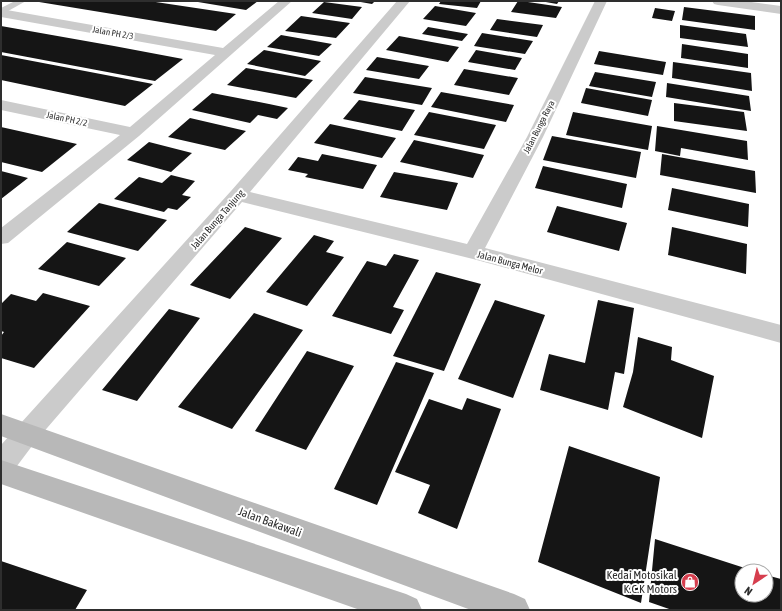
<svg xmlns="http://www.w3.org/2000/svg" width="782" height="611" font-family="'Asap Condensed',sans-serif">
<rect width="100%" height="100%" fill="#fff"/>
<!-- building -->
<path fill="#151515" d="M 33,1 L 149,1 L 236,14 L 216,31 Z
M 192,1 L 258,1 L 246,10 Z
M 355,1 L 375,1 L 372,4 Z
M 441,1 L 481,1 L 477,8 L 439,4 Z
M 518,1 L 521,1 L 562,7 L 556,18 L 511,12 Z
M 540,1 L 559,1 L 557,4 Z
M 324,2 L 362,7 L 352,19 L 312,13 Z
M 435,6 L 476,13 L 466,26 L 423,19 Z
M 684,7 L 755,16 L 755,30 L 682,20 Z
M 655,8 L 675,11 L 672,21 L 652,18 Z
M 301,16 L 350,23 L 336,38 L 285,31 Z
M 497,19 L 543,25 L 537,37 L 490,30 Z
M 680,25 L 746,34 L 748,47 L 680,38 Z
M 1,26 L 114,46 L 183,59 L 155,81 L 1,52 Z
M 428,27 L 468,34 L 462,41 L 422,34 Z
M 482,33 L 533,41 L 525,54 L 474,46 Z
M 281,35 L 332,44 L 319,56 L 267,47 Z
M 399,36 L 459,47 L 448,62 L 386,50 Z
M 682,44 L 748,54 L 748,68 L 681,58 Z
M 264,50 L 321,61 L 305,76 L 247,64 Z
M 476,50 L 522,58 L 515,70 L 468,62 Z
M 599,51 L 666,62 L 663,75 L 594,64 Z
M 1,55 L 153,84 L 125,106 L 1,80 Z
M 377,57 L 429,66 L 419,79 L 366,70 Z
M 673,62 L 751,73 L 752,91 L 672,78 Z
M 246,68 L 313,80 L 296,98 L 227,85 Z
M 464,69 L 518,78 L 509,95 L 454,85 Z
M 595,72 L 656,82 L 652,97 L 589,86 Z
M 365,77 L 432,88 L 422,105 L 353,93 Z
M 667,83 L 749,96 L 751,111 L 666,97 Z
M 586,88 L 652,100 L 648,116 L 581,103 Z
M 441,92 L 514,105 L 506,122 L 431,107 Z
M 212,93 L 269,104 L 288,108 L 277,119 L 258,115 L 250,123 L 192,110 Z
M 359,100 L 415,110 L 402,131 L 343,119 Z
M 674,103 L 744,112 L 747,131 L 674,121 Z
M 429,112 L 496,125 L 484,149 L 414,135 Z
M 573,112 L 652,126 L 648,150 L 566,135 Z
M 190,118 L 246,131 L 225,150 L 168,137 Z
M 330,124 L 396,138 L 382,158 L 314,143 Z
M 657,126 L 747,141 L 748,160 L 681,148 L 680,156 L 655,151 Z
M 1,127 L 77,144 L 42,172 L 1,162 Z
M 552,136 L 641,152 L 636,178 L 543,160 Z
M 414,140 L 484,155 L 473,178 L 400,162 Z
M 149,142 L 192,153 L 171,172 L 127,160 Z
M 322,154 L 377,165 L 363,189 L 305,177 L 308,174 L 288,170 L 298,157 L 318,161 Z
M 662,154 L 755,171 L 756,193 L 660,175 Z
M 543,166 L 627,184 L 622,208 L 535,188 Z
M 1,171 L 28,178 L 1,199 Z
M 394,172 L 458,183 L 447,210 L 380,197 Z
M 171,175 L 195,181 L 182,195 L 191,197 L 177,210 L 168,208 L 164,212 L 114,199 L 139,177 L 162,183 Z
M 672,188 L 749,204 L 748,227 L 668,210 Z
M 99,203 L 167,220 L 138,251 L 67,232 Z
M 557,206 L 627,223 L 619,251 L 547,232 Z
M 245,227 L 282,238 L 230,299 L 190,285 Z
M 672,227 L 747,244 L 746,274 L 668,255 Z
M 314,235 L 334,241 L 326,252 L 344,257 L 307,306 L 266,292 Z
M 67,242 L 126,258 L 99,286 L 38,269 Z
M 394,254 L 419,260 L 393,307 L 404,310 L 391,334 L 332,316 L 367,261 L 386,266 Z
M 436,272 L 481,284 L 444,371 L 393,356 Z
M 43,293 L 90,306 L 34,368 L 1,358 L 1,336 L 4,332 L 1,331 L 1,304 L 11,294 L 36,301 Z
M 495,300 L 545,315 L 513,398 L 458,379 Z
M 598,300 L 634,308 L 624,374 L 615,372 L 608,410 L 540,390 L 549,354 L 585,363 Z
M 169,309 L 200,318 L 137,401 L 102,390 Z
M 254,313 L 303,330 L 232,429 L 178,407 Z
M 638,337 L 672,347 L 671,360 L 714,376 L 702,438 L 623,407 L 633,372 Z
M 307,351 L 354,366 L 306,450 L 255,431 Z
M 396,362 L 434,373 L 377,505 L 334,489 Z
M 467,398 L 501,409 L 457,529 L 418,513 L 430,485 L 395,472 L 429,399 L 462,410 Z
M 569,446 L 660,477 L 641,603 L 538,562 Z
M 655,539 L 754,571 L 742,571 L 742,595 L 766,595 L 766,575 L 781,579 L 781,610 L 672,610 L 649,602 Z
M 1,561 L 87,590 L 75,610 L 1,610 Z"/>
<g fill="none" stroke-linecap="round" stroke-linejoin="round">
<!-- lane -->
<path fill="#cbcbcb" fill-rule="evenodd" d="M 15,1 L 26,1 L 1,15 L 1,8 Z"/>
<!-- street -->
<path fill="#cbcbcb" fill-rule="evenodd" d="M 279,1 L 292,1 L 139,136 L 8,243 L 1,244 L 1,228 L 120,135 L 1,110 L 1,100 L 130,127 L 215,55 L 1,17 L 1,9 L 223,48 Z
M 397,1 L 410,1 L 250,192 L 467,244 L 527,137 L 595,1 L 607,1 L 543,137 L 485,248 L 781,325 L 781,343 L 473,259 L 242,202 L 35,442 L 11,474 L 1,477 L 1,445 L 231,191 Z
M 712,1 L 744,1 L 781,6 L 781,14 L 718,5 L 714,4 Z"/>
<!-- secondary -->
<path fill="#b8b8b8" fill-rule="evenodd" d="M 1,414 L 514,594 L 525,599 L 530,610 L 471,610 L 1,436 Z
M 1,460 L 406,594 L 417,599 L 422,610 L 360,610 L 1,484 Z"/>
</g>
<!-- icons -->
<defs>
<symbol id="shop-disc" viewBox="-11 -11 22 22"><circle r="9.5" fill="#d63e4e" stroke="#fff"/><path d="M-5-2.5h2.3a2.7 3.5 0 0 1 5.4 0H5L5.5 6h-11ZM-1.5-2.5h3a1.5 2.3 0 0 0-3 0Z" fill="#fff"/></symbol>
</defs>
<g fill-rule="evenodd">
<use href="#shop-disc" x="680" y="572" width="20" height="20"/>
</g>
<g text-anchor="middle" stroke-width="4" stroke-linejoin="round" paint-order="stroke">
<!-- far-street labels -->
<g font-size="9" fill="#2e2e2e" stroke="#fff">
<text transform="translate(113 33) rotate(10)" y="3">Jalan PH 2/3</text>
<text transform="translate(67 119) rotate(12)" y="3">Jalan PH 2/2</text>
<text transform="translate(539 127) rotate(-63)" y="3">Jalan Bunga Raya</text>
</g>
<!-- street labels -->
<g font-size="10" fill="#2e2e2e" stroke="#fff">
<text transform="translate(217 219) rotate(-49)" y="4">Jalan Bunga Tanjung</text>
<text transform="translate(510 262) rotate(15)" y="4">Jalan Bunga Melor</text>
</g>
<!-- near-street labels -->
<g font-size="12" fill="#2e2e2e" stroke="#fff">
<text transform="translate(270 522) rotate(20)" y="4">Jalan Bakawali</text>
</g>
<!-- near-poi labels -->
<g font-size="12" fill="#2e2e2e" stroke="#fff" text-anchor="end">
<text x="677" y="579">Kedai Motosikal<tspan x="677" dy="14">K.C.K Motors</tspan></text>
</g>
</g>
<!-- border -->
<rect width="782" height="611" fill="none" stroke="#2e2e2e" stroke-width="4"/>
<!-- north arrow -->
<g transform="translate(754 583) rotate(215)"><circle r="19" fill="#ffffff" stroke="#ababab"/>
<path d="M0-3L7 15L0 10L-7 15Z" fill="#d63e4e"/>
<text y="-6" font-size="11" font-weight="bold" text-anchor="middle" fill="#2e2e2e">N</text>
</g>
</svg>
